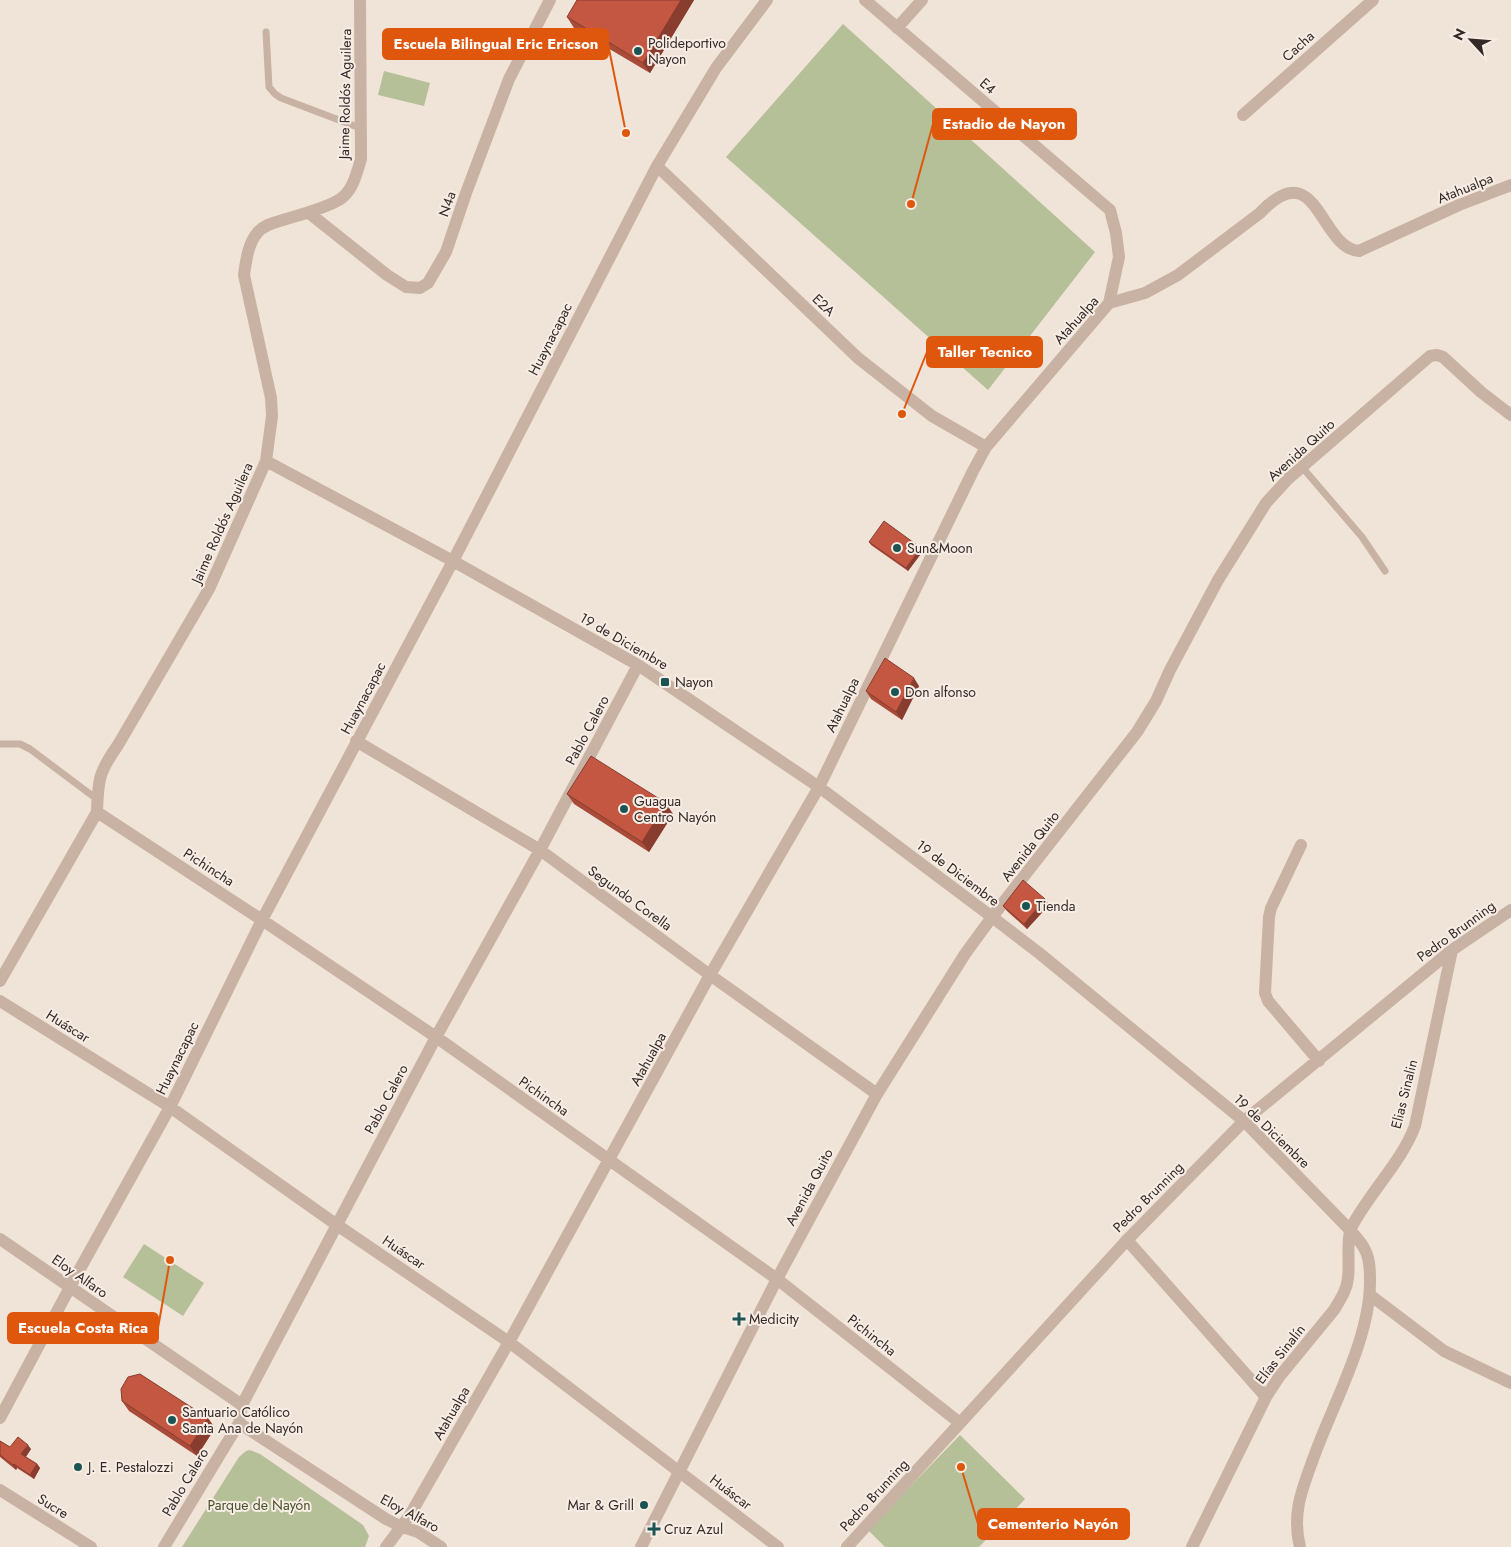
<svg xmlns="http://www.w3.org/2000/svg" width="1511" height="1547" font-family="Jost,sans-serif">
<rect width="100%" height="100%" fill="#f0e3d8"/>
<!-- green -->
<path fill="#b5bf98" d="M 843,24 L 1095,252 L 988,390 L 726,157 Z
M 384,71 L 430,83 L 424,106 L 378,95 Z
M 144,1244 L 204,1283 L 183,1316 L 123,1277 Z
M 960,1435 L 1025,1499 L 979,1547 L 885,1547 L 868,1530 Z
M 250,1450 L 260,1454 L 363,1525 L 369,1536 L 365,1547 L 182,1547 L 239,1457 L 246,1451 Z"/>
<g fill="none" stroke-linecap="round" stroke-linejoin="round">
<!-- service -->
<path stroke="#c8b2a4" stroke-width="7" d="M 266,32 L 269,87 L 275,94 L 281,98 L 360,128
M 1302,467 L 1362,537 L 1385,571
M 0,744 L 20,744 L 30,749 L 98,800"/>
<!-- minor -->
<path stroke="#c8b2a4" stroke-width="12" d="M 865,0 L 1110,210 L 1116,233 L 1119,257 L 1109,303
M 897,28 L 922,0
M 1243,115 L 1373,0
M 657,166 L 858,358 L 932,416 L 986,447
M 309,213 L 387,275 L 406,287 L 420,288 L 428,283 L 446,252 L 466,193 L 509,79 L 550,0
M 266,461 L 453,561 L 638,665 L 819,787 L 992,917 L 1137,732 L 1156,701 L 1170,670 L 1218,580 L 1266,503 L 1288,479 L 1430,356 L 1437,355 L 1443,357 L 1481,392 L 1511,415
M 356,741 L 540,850 L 710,975 L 877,1094
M 97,812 L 262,920 L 436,1037 L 777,1279 L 960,1423
M 1301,845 L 1271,908 L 1269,917 L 1265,993 L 1268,1001 L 1319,1061
M 0,981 L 97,812 C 98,779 99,772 118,745 L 209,589 L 266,461 L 272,416 L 271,398 L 244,275 C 246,261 248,243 258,232 C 265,224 277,222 286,219 C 300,215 333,206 343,197 C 354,187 357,172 361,159 L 360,0
M 0,1001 L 170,1107 L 337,1225 L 509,1342 L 778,1547
M 1244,1121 L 1452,950 L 1511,910
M 0,1239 L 242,1405
M 1127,1240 L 1266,1397
M 1370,1295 L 1444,1351 L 1511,1383
M 0,1418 L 76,1276 L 170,1107 L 262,920 L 453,561 L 657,166 L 716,68 L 767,0
M 239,1423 L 386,1519 L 400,1526 L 418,1532 L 441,1547
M 0,1490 L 91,1547
M 164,1547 L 239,1423 L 242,1405 L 436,1037 L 540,850 L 638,665
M 386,1547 L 410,1515 L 509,1342 L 710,975 L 819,787 L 973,471 L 986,447 L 1109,303 L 1145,293 L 1178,275 L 1260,213 C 1318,152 1319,248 1359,251 L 1459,205 L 1511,185
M 1192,1547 L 1266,1397 L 1279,1377 L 1334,1310 C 1340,1300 1347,1290 1348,1278 C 1350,1264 1346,1240 1351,1228 C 1369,1193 1401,1163 1415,1126 L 1452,950"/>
<!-- tertiary -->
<path stroke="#c8b2a4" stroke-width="12" d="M 641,1547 L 777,1279 L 877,1094 L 965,954 L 992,917 L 1039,953 L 1244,1121 L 1350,1230 C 1355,1236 1361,1242 1364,1248 C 1370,1258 1370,1271 1370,1282 C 1370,1340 1331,1407 1312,1462 C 1301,1492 1292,1515 1300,1547
M 847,1547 L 1127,1240 L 1244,1121"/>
</g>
<!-- wall -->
<path fill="#a94b39" d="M 577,0 L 694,0 L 650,73 L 574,28 L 567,17 Z
M 869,542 L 923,551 L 908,571 L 871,545 Z
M 919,686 L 902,720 L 871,699 L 866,691 Z
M 567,794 L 673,814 L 649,852 L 574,804 Z
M 1045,899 L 1049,905 L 1027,929 L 1007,911 L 1003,906 Z
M 122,1401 L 215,1428 L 197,1456 L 129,1411 Z
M 0,1441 L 10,1447 L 31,1449 L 26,1457 L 37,1464 L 40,1468 L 34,1479 L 17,1468 L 16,1470 L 0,1457 Z"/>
<!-- shaded-wall -->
<path fill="#893d2e" d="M 681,0 L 694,0 L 650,73 L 643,63 Z
M 921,548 L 923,551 L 908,571 L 906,568 Z
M 914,678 L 919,686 L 902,720 L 896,712 Z
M 666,803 L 673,814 L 649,852 L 642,842 Z
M 1045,899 L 1049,905 L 1027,929 L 1024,924 Z
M 208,1418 L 215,1428 L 197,1456 L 190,1446 Z
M 28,1445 L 31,1449 L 24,1459 L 21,1454 Z
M 14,1464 L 17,1468 L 16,1470 L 13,1465 Z
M 37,1464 L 40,1468 L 34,1479 L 30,1475 Z"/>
<!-- building -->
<path fill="#c45742" stroke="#893d2e" d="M 577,0 L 681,0 L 643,63 L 567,17 Z
M 884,521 L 921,548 L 906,568 L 869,542 Z
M 885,658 L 914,678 L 896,712 L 866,691 Z
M 591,756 L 666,803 L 642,842 L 567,794 Z
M 1023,880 L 1045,899 L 1024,924 L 1003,906 Z
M 140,1374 L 208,1418 L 190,1446 L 122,1401 L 121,1389 L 128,1377 Z
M 18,1437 L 28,1445 L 21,1454 L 37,1464 L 30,1475 L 14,1464 L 13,1465 L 0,1455 L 0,1441 L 10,1447 Z"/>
<!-- markers -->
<g fill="#1c5453" stroke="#f8ede4" stroke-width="2">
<circle cx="638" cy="51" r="5"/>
<circle cx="897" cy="548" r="5"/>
<rect x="660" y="677" width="10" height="10" rx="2.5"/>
<circle cx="895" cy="692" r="5"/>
<circle cx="624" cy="809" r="5"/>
<circle cx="1026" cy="906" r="5"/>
<path d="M736.5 1311.5h5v5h5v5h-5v5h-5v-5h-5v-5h5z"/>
<circle cx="172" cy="1420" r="5"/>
<circle cx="78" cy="1467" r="5"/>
<circle cx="644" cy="1505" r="5"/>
<path d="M651.5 1521.5h5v5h5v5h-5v5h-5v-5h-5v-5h5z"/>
</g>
<g text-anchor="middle" stroke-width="4" stroke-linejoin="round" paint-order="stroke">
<!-- poi labels -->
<g font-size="14" fill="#332926" stroke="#f8ede4" text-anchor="start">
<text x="648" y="48">Polideportivo<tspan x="648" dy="16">Nayon</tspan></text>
<text x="907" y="553">Sun&amp;Moon</text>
<text x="675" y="687">Nayon</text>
<text x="905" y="697">Don alfonso</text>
<text x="634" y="806">Guagua<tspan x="634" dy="16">Centro Nayón</tspan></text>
<text x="1036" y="911">Tienda</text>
<text x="749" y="1324">Medicity</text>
<text x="182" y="1417">Santuario Católico<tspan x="182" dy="16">Santa Ana de Nayón</tspan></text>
<text x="88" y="1472">J. E. Pestalozzi</text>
<text x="634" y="1510" text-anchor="end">Mar &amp; Grill</text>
<text x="664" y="1534">Cruz Azul</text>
</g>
<!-- street labels -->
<g font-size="14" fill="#332926" stroke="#f8ede4">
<text transform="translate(1298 46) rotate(-42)" y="5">Cacha</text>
<text transform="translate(988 86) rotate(41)" y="5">E4</text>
<text transform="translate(345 94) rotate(-89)" y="5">Jaime Roldós Aguilera</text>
<text transform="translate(1465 188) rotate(-22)" y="5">Atahualpa</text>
<text transform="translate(447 204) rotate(-71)" y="5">N4a</text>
<text transform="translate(824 305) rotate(44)" y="5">E2A</text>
<text transform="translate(1076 320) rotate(-48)" y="5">Atahualpa</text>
<text transform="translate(550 339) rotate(-63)" y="5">Huaynacapac</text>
<text transform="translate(1301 450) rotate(-42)" y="5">Avenida Quito</text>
<text transform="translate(222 523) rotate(-66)" y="5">Jaime Roldós Aguilera</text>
<text transform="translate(624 641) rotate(30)" y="5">19 de Diciembre</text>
<text transform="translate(363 698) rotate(-62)" y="5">Huaynacapac</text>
<text transform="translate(842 705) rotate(-64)" y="5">Atahualpa</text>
<text transform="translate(587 730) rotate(-62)" y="5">Pablo Calero</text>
<text transform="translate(1030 846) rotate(-52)" y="5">Avenida Quito</text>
<text transform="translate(209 867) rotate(33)" y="5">Pichincha</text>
<text transform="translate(958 873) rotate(37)" y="5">19 de Diciembre</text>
<text transform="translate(630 898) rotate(36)" y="5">Segundo Corella</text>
<text transform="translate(1456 931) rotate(-36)" y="5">Pedro Brunning</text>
<text transform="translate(68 1026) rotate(32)" y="5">Huáscar</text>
<text transform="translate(177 1058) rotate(-64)" y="5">Huaynacapac</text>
<text transform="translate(648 1059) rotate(-61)" y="5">Atahualpa</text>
<text transform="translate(1404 1094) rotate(-76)" y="5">Elias Sinalin</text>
<text transform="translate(544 1096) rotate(35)" y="5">Pichincha</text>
<text transform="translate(386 1099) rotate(-62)" y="5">Pablo Calero</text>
<text transform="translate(1272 1131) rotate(44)" y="5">19 de Diciembre</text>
<text transform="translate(809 1187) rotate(-62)" y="5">Avenida Quito</text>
<text transform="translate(1148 1197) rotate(-45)" y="5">Pedro Brunning</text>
<text transform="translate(404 1252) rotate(34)" y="5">Huáscar</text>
<text transform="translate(80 1276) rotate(35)" y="5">Eloy Alfaro</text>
<text transform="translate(872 1335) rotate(38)" y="5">Pichincha</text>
<text transform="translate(1280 1354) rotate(-52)" y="5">Elías Sinalín</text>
<text transform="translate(451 1413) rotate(-60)" y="5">Atahualpa</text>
<text transform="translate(185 1482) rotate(-59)" y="5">Pablo Calero</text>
<text transform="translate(731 1492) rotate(37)" y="5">Huáscar</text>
<text transform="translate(874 1495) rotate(-47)" y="5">Pedro Brunning</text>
<text transform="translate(53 1506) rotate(32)" y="5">Sucre</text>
<text transform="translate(410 1513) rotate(28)" y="5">Eloy Alfaro</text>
</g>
<!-- park labels -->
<g font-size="14" fill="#46512a" stroke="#f8ede4">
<text x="259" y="1510">Parque de Nayón</text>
</g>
</g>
<!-- callouts -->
<path fill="none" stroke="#df570d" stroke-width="2" d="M626 133L608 44M911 204L933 124M902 414L927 352M170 1260L158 1328M961 1467L978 1524"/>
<g fill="#df570d" stroke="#f8ede4" stroke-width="2">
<circle cx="626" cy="133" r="5"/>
<circle cx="911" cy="204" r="5"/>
<circle cx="902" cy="414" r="5"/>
<circle cx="170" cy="1260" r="5"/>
<circle cx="961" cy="1467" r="5"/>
</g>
<g fill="#df570d" stroke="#df570d" stroke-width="2">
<rect x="383" y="29" width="225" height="30" rx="5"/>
<rect x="933" y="109" width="143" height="30" rx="5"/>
<rect x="927" y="337" width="115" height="30" rx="5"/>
<rect x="8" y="1313" width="150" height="30" rx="5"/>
<rect x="978" y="1509" width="151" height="30" rx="5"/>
</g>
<g font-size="15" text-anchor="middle" font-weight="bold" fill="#fff">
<text x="496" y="49">Escuela Bilingual Eric Ericson</text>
<text x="1004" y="129">Estadio de Nayon</text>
<text x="985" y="357">Taller Tecnico</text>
<text x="83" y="1333">Escuela Costa Rica</text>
<text x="1053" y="1529">Cementerio Nayón</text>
</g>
<!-- north arrow -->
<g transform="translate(1471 40) rotate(296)" stroke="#f8ede4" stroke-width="4" paint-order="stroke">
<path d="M0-4L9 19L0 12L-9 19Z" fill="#332926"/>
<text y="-8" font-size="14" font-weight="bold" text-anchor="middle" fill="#332926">N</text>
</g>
</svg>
